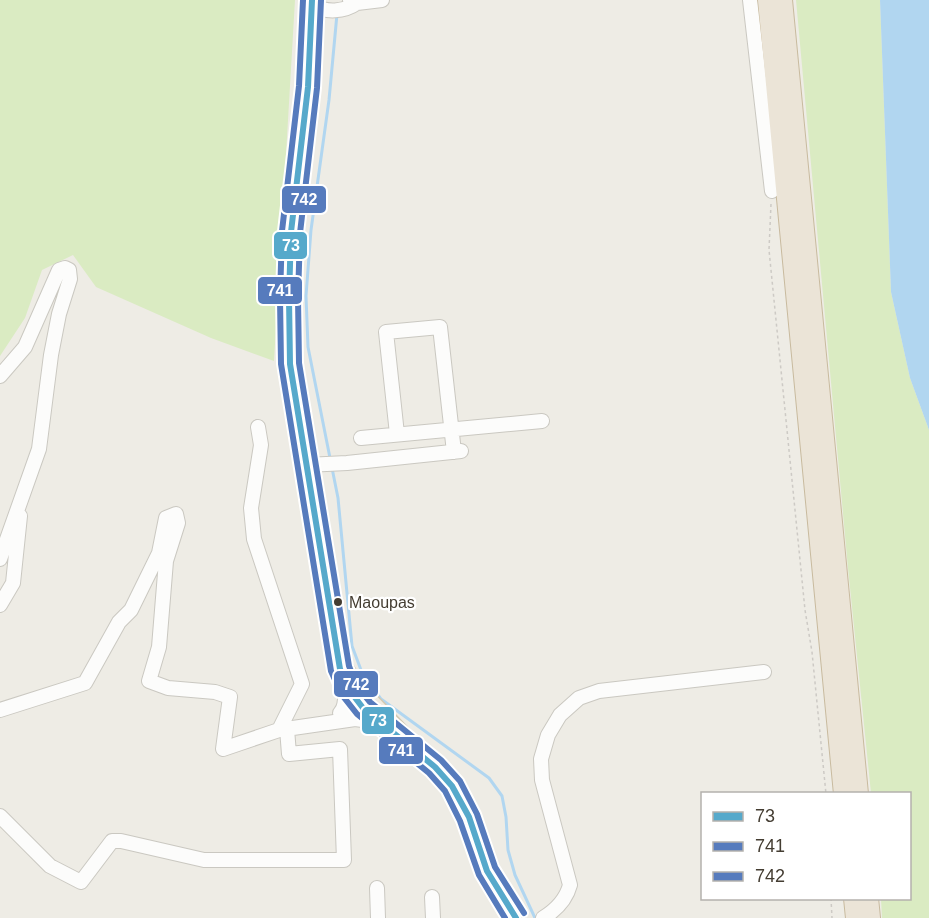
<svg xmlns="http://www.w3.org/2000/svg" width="929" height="918" viewBox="0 0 929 918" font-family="Helvetica,sans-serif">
  <rect width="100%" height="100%" fill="#eeece5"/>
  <!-- green -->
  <path fill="#daebc2" d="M0 0H295L274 361 211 338 96 287 73 255 42 270 25 318 0 356Z
    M796 0H880L891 292 910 378 929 430V918H882L881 899 910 898V794L871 793 848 568Z"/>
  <!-- water -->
  <path fill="#b1d6f0" d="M880 0H929V430L910 378 891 292Z"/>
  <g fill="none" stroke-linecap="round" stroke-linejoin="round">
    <!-- stream -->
    <path stroke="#b1d6f0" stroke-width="3" d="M330 458 308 347 306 296 311 230 329 100 337 14
      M332 468 338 498 352 646 361 670 381 699 489 778 502 796 506 817 508 850 515 875 535 918"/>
    <!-- minor casing -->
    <g stroke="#cac8c1" stroke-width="16">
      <path id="minor" d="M350 0 357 3 382 0
        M750 0 772 191
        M312 5C326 13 344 12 357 3
        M0 376 25 347 59 270 65 268 69 270 70 279 59 314 51 355 39 449 0 559
        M258 427 261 445 251 508 254 539 302 684 279 730 355 719 378 722
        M397 434 386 332 440 327 454 452
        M361 438 542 421
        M306 465 347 463 461 451
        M0 605 13 583 20 516
        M0 710 85 683 119 622 131 610 159 553 166 518 176 514 178 523 166 561 159 647 149 681 168 688 215 692 230 697 223 749 279 730
        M343 710 350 704 357 702 375 712
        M340 713C347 706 345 694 345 686
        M0 816 50 866 81 882 112 841H121L204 860H344L340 749 289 754 287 729
        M377 888 378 918
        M432 897 433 918
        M543 918C556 910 566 900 570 885L542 780 541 759 548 735 560 715 579 698 599 691 764 672"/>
    </g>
    <!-- major casing -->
    <g stroke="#d2c9b1" stroke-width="19">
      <path id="major" d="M312 0C314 78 297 155 291 232 288 276 288 320 290 364L336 641 344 667 355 685 450 784 466 807 471 819 488 872 497 890 516 918"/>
    </g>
    <!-- highway casing -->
    <g stroke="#c8ba9e" stroke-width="22">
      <path id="highway" d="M768 0C794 264 817 529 844 794
        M782 0C809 264 831 529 858 794
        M854 898 856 918
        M868 898 870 918"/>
    </g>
    <!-- path -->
    <path stroke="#cdcac5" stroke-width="1.5" stroke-dasharray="3 3" stroke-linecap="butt" d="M771 204 769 250 805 610 812 652 826 794
      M831 898 832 918"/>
    <!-- minor -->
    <use href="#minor" stroke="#fcfcfb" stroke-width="14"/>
    <!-- major -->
    <use href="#major" stroke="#f0ece2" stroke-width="16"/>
    <!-- highway -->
    <use href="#highway" stroke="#ebe4d7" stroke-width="20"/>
    <!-- bus-1 casing -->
    <g stroke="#fff" stroke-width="10">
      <path id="bus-1" d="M312 0 308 87 291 232 289 298 290 364 340 669 350 691 363 708 435 767 452 786 469 817 487 871 516 918"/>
    </g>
    <!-- bus-2 casing -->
    <g stroke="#fff" stroke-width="10">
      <path id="bus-2" d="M303 0 299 86 282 231 280 298 281 364 331 671 342 695 357 714 429 773 445 791 460 821 479 875 505 918"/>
    </g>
    <!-- bus-3 casing -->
    <g stroke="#fff" stroke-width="10">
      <path id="bus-3" d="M321 0 317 88 300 233 298 298 299 363 349 666 357 686 370 702 441 760 460 781 477 814 495 867 524 913"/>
    </g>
    <!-- bus-1 -->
    <use href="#bus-1" stroke="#56a9cb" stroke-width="6"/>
    <!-- bus-2 -->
    <use href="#bus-2" stroke="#567bbd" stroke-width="6"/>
    <!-- bus-3 -->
    <use href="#bus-3" stroke="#567bbd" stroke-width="6"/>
  </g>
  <!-- markers -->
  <circle fill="#443d32" stroke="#fff" stroke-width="2" cx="338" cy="602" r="5"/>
  <g text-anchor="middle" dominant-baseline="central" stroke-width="4.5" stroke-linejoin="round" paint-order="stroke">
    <!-- bus labels -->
    <g font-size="16" fill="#443d32" stroke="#fff" text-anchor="start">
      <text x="349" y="602">Maoupas</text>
    </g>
  </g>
  <g stroke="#fff" stroke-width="2">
    <rect x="281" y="185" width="46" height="29" rx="6" fill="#567bbd"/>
    <rect x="273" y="231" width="35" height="29" rx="6" fill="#56a9cb"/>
    <rect x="257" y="276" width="46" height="29" rx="6" fill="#567bbd"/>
    <rect x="333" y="670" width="46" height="28" rx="6" fill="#567bbd"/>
    <rect x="361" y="706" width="34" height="29" rx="6" fill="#56a9cb"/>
    <rect x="378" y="736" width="46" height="29" rx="6" fill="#567bbd"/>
  </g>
  <g font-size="16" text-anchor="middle" font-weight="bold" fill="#fff">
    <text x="304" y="205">742</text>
    <text x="291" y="251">73</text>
    <text x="280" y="296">741</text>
    <text x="356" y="690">742</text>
    <text x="378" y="726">73</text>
    <text x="401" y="756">741</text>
  </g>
  <!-- legend -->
  <rect x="701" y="792" width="210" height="108" fill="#ffffff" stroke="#b4b1ad" stroke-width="1.5"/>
  <rect x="713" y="812" width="30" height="9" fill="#56a9cb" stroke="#b4b1ad" stroke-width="1.5"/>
  <text x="755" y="822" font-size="18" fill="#443d32">73</text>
  <rect x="713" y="842" width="30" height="9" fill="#567bbd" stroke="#b4b1ad" stroke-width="1.5"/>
  <text x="755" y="852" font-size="18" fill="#443d32">741</text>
  <rect x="713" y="872" width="30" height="9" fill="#567bbd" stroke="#b4b1ad" stroke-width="1.5"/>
  <text x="755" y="882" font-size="18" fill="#443d32">742</text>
</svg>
